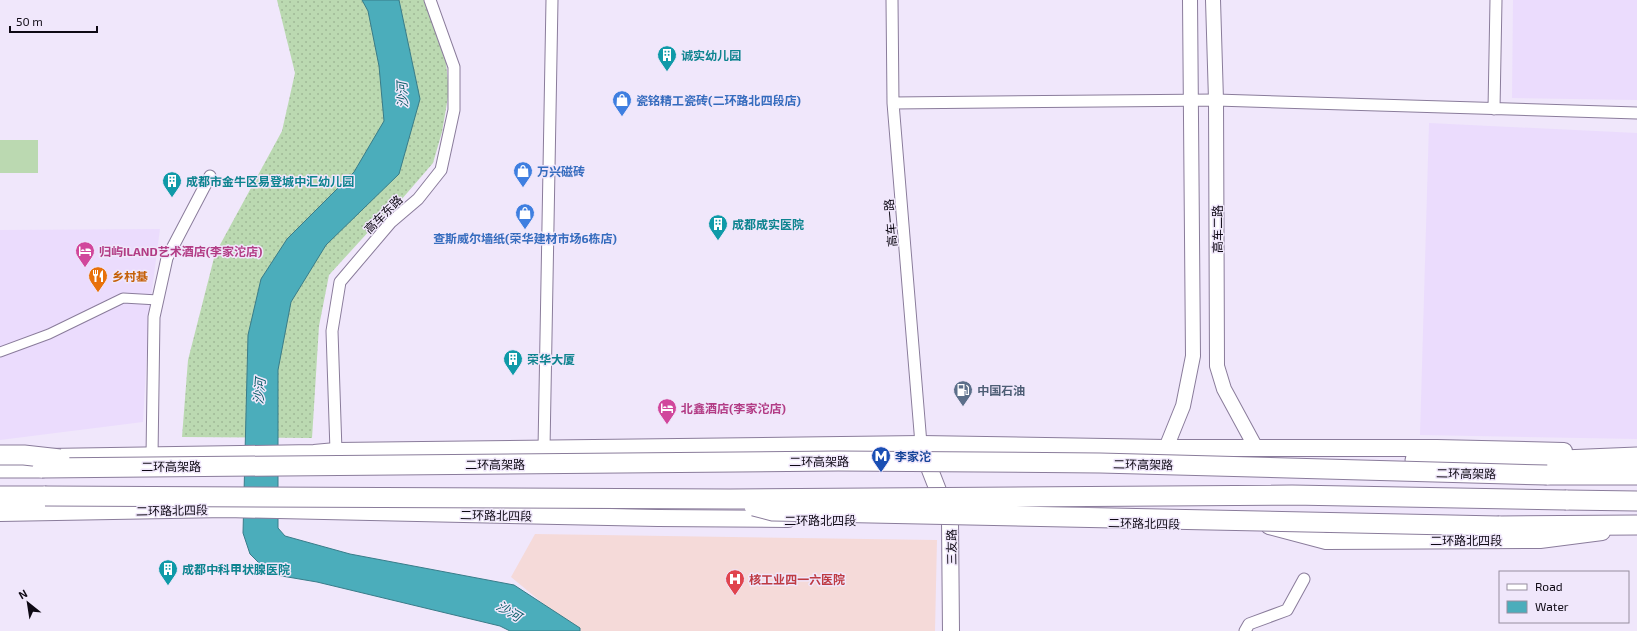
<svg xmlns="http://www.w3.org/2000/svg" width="1637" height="631" viewBox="0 0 1637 631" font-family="'Exo 2','Noto Sans SC',sans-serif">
  <defs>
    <pattern id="grass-dots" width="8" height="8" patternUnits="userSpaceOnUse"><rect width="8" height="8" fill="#bbd9b1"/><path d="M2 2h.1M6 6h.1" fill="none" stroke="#a0b997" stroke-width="1.8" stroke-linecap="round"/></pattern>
  </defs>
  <rect width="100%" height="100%" fill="#f0e7fb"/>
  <!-- built -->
  <path fill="#ebdcfd" d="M1513 0H1637V100L1512 98Z
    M1429 123 1637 133V439L1420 435Z
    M160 229 149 313 143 422 0 440V230Z"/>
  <!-- medical -->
  <path fill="#f5dad9" d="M535 534 937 540 935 631H568L557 615 511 577Z"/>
  <!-- grass -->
  <path fill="url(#grass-dots)" d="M277 0H424L446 63 449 91 442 132 433 163 401 200 371 229 329 275 319 326 312 438 182 437 188 360 215 254 282 131 295 73Z"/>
  <!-- pitch -->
  <path fill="#bbd9b1" d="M0 140H38V173H0Z"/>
  <!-- water -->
  <path fill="#4badbb" stroke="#397c89" d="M362 0H399L420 99 399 174 326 245 291 302 278 370V528L285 536 350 554 514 585 580 628V631H510L500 626 317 582 270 574 250 554 243 533 248 335 261 279 287 239 354 172 384 121 379 66 368 11Z"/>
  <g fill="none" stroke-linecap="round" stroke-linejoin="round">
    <!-- pedestrian casing -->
    <g stroke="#8a7c9b" stroke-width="11">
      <path id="pedestrian" d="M0 352 49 334 123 298 158 300"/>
    </g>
    <!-- minor casing -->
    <g stroke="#8a7c9b" stroke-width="13">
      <path id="minor" d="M892 0 893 103 921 444
        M893 103 1216 100 1637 113
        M1494 109 1496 0
        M544 449 552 0
        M336 451 332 331 340 282 391 222 418 199 441 170 454 110V67L430 0
        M152 456 154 317 167 258 210 176
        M1245 631 1249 624 1287 610 1304 579"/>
    </g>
    <!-- tertiary casing -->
    <g stroke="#8a7c9b" stroke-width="16">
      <path id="tertiary" d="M1213 0 1216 100 1217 366 1224 389 1256 448
        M1166 448 1183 406 1193 356 1190 0"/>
    </g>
    <!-- secondary casing -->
    <g stroke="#8a7c9b" stroke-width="18">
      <path id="secondary" d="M923 452 950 521 951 631
        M47 457 314 453 336 451 921 444 1166 448H1437L1564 451
        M0 513 226 509 658 518 788 519
        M1269 526 1326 541 1540 540 1602 532"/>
    </g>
    <!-- trunk casing -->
    <g stroke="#8a7c9b" stroke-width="21">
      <path id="trunk" d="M1415 460H1563L1637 457
        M0 468H42
        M1547 475H1637
        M0 496H45
        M1566 500 1637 501
        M1499 526 1637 525"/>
    </g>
    <!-- pedestrian -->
    <use href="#pedestrian" stroke="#fff" stroke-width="9"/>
    <!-- minor -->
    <use href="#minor" stroke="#fff" stroke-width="11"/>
    <!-- tertiary -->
    <use href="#tertiary" stroke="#fff" stroke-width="14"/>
    <!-- secondary -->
    <use href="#secondary" stroke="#fff" stroke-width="16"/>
    <!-- trunk -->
    <use href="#trunk" stroke="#fff" stroke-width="19"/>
    <!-- trunk-bridge casing -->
    <g stroke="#8a7c9b" stroke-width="21" stroke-linecap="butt">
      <path id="trunk-bridge" d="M0 455H24L60 459
        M42 468 838 461 1100 463 1547 475
        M45 496 730 499 1292 495 1566 500
        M754 506 773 511 1499 526"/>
    </g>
    <!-- trunk-bridge -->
    <use href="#trunk-bridge" stroke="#fff" stroke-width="19"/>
  </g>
  <!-- icons -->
  <defs>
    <g id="building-pin" transform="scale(1)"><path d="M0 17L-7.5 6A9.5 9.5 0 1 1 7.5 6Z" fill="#0f9aa8" stroke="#f0e7fb"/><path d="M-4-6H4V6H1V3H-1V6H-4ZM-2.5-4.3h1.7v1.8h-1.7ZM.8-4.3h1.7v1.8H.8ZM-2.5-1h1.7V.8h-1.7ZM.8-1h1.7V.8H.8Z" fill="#fff"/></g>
    <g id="shop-pin" transform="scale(1)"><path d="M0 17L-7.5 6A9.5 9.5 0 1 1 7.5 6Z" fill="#3f7fe0" stroke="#f0e7fb"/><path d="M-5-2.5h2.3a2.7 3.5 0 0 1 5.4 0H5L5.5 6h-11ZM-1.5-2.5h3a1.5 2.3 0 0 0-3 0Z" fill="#fff"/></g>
    <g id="hotel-pin" transform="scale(1)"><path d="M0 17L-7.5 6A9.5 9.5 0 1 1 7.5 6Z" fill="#d1479c" stroke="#f0e7fb"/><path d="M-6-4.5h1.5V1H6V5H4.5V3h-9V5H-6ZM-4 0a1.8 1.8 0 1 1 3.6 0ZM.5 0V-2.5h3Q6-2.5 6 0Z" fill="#fff"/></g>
    <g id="restaurant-pin" transform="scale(1)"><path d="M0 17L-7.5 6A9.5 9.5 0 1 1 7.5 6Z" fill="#e8710a" stroke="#f0e7fb"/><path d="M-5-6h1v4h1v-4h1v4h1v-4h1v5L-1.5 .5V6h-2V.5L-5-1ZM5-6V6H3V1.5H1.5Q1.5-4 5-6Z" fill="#fff"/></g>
    <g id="fuel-pin" transform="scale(1)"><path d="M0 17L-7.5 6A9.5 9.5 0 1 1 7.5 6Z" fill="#5c6f8a" stroke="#f0e7fb"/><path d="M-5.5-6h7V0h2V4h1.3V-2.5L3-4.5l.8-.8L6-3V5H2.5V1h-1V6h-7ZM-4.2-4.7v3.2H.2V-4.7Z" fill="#fff"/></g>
    <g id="metro-pin" transform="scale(1)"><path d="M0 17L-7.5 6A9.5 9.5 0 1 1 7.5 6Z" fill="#1a4fb4" stroke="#f0e7fb"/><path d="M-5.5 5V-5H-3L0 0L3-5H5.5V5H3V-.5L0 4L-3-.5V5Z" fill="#fff"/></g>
    <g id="hospital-pin" transform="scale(1)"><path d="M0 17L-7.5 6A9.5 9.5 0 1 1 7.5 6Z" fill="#e0444e" stroke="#f0e7fb"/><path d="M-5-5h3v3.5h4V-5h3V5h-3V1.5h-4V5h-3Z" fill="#fff"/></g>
  </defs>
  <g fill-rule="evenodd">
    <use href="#building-pin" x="667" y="55"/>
    <use href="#shop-pin" x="622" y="100"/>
    <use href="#shop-pin" x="523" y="171"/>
    <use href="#building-pin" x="172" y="181"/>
    <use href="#shop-pin" x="525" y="213"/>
    <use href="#building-pin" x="718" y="224"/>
    <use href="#hotel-pin" x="85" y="251"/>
    <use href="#restaurant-pin" x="98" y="276"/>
    <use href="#building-pin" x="513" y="359"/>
    <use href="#fuel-pin" x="963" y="390"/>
    <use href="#hotel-pin" x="667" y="408"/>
    <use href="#metro-pin" x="881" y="456"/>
    <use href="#building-pin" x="168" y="569"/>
    <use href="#hospital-pin" x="735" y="579"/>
  </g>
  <g text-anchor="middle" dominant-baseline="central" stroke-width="3" stroke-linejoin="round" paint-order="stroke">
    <!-- culture labels -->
    <g font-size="12" font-weight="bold" fill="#0d838f" stroke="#f0e7fb" text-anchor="start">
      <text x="681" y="55">诚实幼儿园</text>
      <text x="186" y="181">成都市金牛区易登城中汇幼儿园</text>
      <text x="732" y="224">成都成实医院</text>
      <text x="527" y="359">荣华大厦</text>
      <text x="182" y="569">成都中科甲状腺医院</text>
    </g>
    <!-- shop labels -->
    <g font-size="12" font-weight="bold" fill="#366cbe" stroke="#f0e7fb" text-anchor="start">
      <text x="636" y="100">瓷铭精工瓷砖(二环路北四段店)</text>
      <text x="537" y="171">万兴磁砖</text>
      <text x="525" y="238" text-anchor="middle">查斯威尔墙纸(荣华建材市场6栋店)</text>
    </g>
    <!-- street labels -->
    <g font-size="12" fill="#0e0914" stroke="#f0e7fb">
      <text transform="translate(383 214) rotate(-45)">高车东路</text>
      <text transform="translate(890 223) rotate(-95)">高车一路</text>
      <text transform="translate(1217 229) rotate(-90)">高车二路</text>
      <text x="819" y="461">二环高架路</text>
      <text x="495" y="464">二环高架路</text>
      <text transform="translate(1143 464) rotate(1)">二环高架路</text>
      <text x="171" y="466">二环高架路</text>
      <text transform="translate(1466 473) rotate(1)">二环高架路</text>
      <text transform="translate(172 510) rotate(-1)">二环路北四段</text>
      <text transform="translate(496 515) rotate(1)">二环路北四段</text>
      <text x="820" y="520">二环路北四段</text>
      <text transform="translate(1144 523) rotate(1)">二环路北四段</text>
      <text x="1466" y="540">二环路北四段</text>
      <text transform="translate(951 547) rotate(-91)">三友路</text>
    </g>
    <!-- hotel labels -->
    <g font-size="12" font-weight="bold" fill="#b23c85" stroke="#f0e7fb" text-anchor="start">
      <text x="99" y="251">归屿ILAND艺术酒店(李家沱店)</text>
      <text x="681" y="408">北鑫酒店(李家沱店)</text>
    </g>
    <!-- food labels -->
    <g font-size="12" font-weight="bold" fill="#c56008" stroke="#f0e7fb" text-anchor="start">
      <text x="112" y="276">乡村基</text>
    </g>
    <!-- service labels -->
    <g font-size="12" font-weight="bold" fill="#4e5e75" stroke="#f0e7fb" text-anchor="start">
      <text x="977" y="390">中国石油</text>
    </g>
    <!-- transit labels -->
    <g font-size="12" font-weight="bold" fill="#164399" stroke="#f0e7fb" text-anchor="start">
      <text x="895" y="456">李家沱</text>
    </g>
    <!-- health labels -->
    <g font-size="12" font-weight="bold" fill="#be3a42" stroke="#f0e7fb" text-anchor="start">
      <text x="749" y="579">核工业四一六医院</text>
    </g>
    <!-- water labels -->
    <g font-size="13" font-style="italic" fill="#095e68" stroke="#f0e7fb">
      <text transform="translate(402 95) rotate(-92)">沙河</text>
      <text transform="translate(259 391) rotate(-85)">沙河</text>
      <text transform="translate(509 611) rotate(31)">沙河</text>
    </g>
  </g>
  <!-- legend -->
  <rect x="1499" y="571" width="130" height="52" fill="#f0e7fb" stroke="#968e9f"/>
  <rect x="1507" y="584" width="20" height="6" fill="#ffffff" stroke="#968e9f"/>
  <text x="1535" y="591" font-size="12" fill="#0e0914">Road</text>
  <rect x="1507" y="601" width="20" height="12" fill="#4badbb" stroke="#968e9f"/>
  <text x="1535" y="611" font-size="12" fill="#0e0914">Water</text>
  <!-- north arrow -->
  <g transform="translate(28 603) rotate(330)" stroke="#f0e7fb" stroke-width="3" paint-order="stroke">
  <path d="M0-3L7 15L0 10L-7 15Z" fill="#0e0914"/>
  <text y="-6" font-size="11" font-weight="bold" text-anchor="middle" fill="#0e0914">N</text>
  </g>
  <!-- scale -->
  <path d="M10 26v6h87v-6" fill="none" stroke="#0e0914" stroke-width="2"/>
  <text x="16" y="26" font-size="12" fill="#0e0914" stroke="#f0e7fb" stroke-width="3" paint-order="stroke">50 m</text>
</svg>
